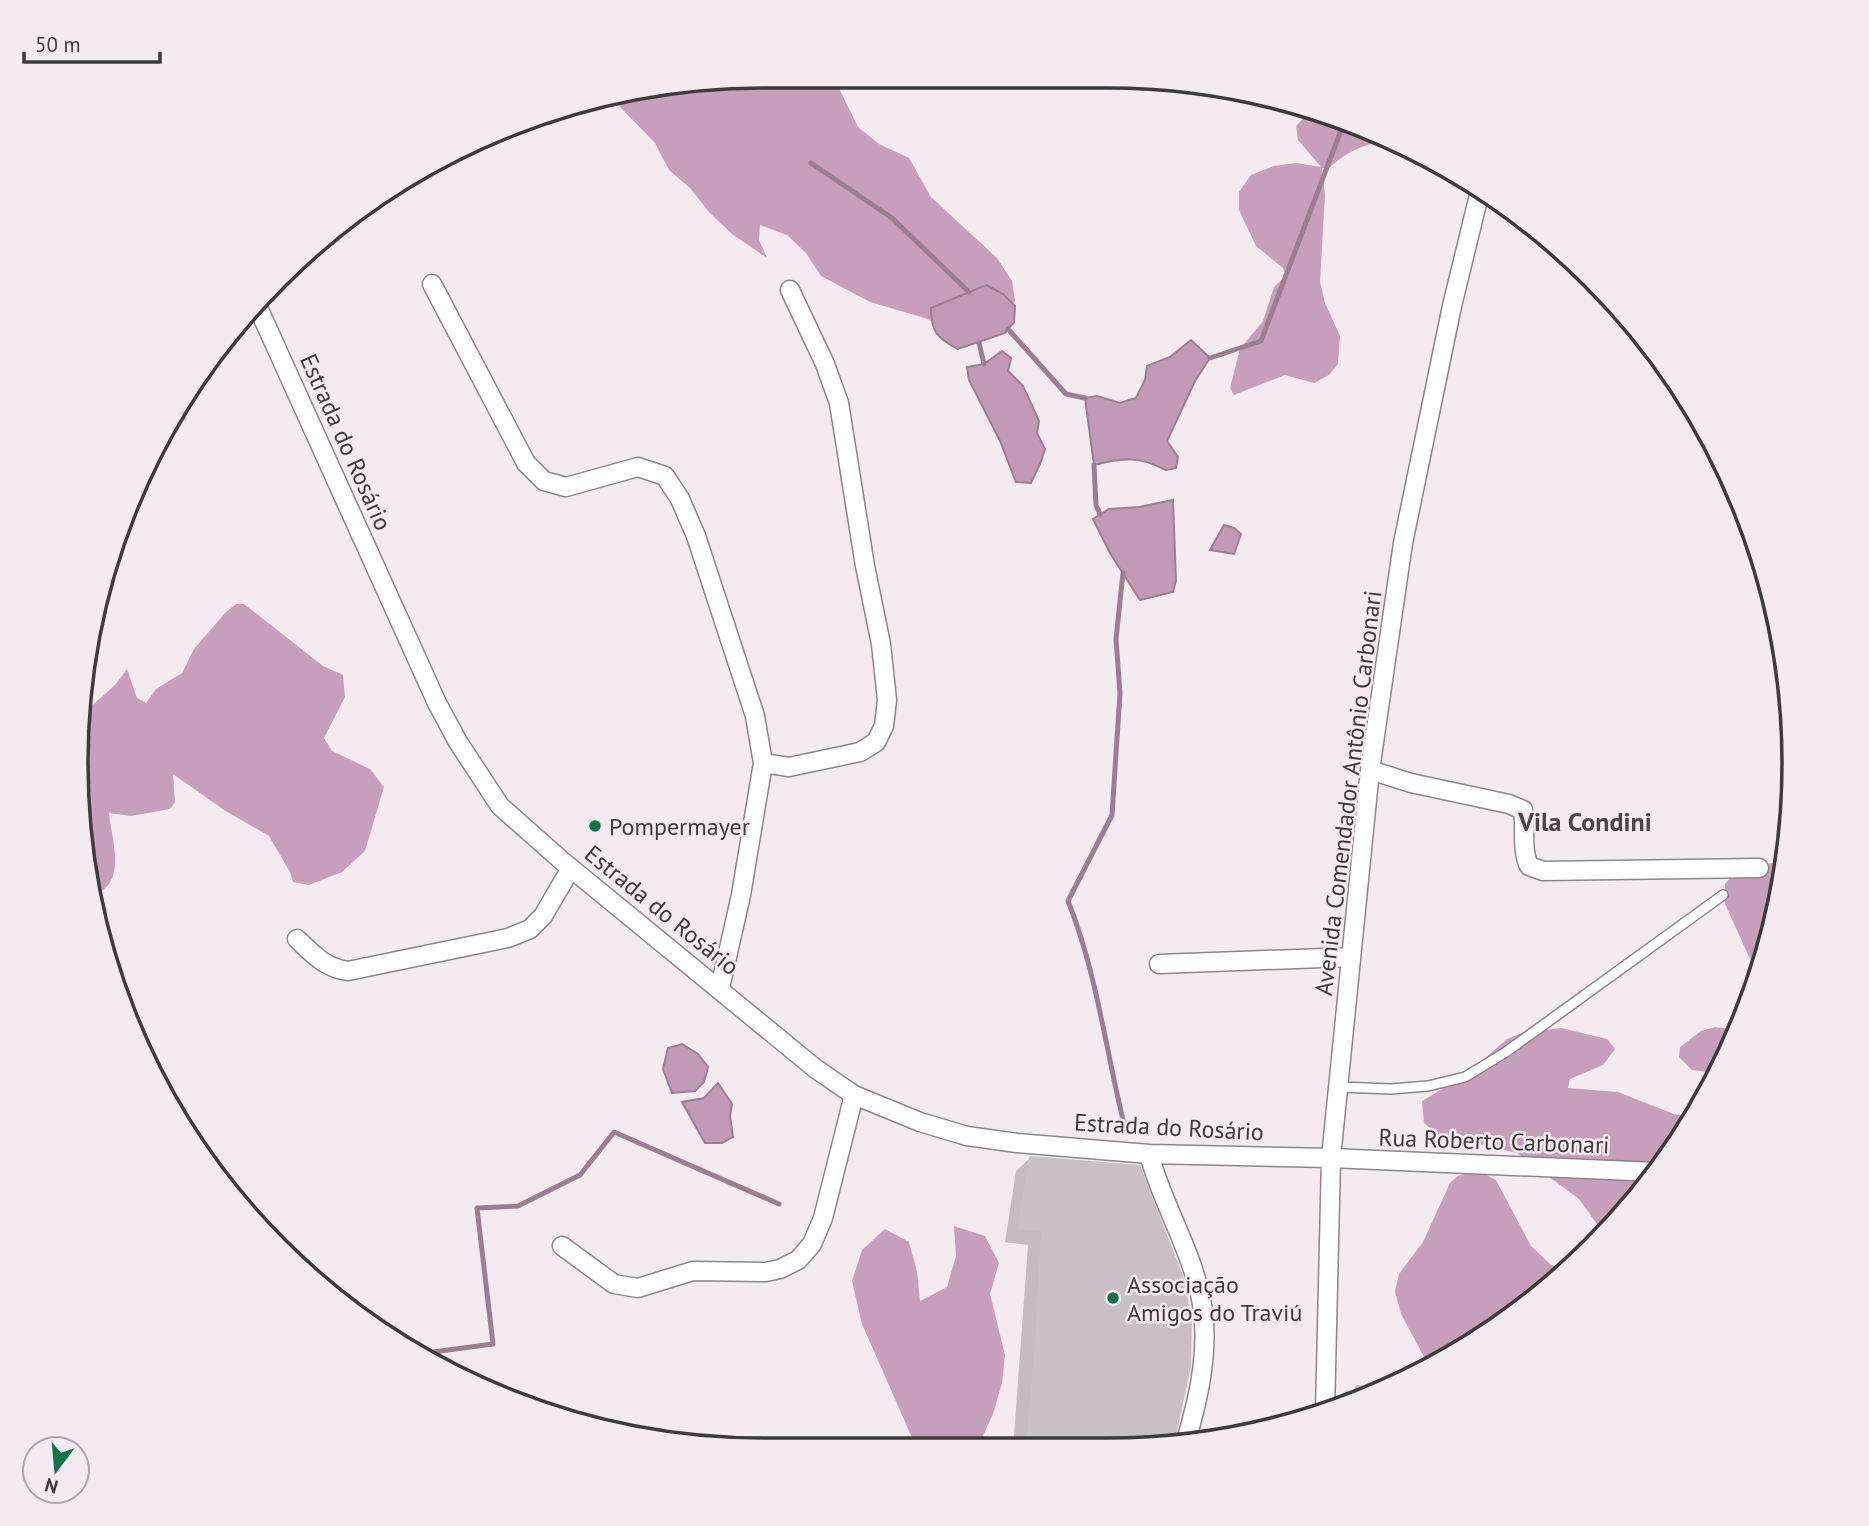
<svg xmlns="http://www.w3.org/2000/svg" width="1869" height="1526" viewBox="0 0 1869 1526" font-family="'PT Sans',sans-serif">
  <rect width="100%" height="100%" fill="#f4ebf1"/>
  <!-- forest -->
  <path fill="#c89fbb" d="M763 75 833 76 858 127 879 144 909 158 931 197 997 258 1012 281 1015 300 1011 317 951 330 925 318 870 302 821 276 806 253 787 235 760 225 759 240 767 258 732 234 709 212 690 188 669 170 655 143 621 108 617 100 619 94Z
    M1311 110 1369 127 1391 139C1362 146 1352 148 1329 168H1322L1325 195 1320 282 1325 303 1340 336 1338 364 1329 375 1314 383 1285 375 1234 395 1230 388 1240 349 1263 321 1274 287 1286 276 1283 268 1256 246 1239 210V192L1251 175 1274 166 1296 163 1321 167 1298 140 1296 126Z
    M236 604H244L323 666 343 675 345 697 324 738 332 751 370 769 384 787 365 851 342 872 309 885 293 882 290 872 269 836 224 810 173 774 175 802 170 809 131 816 109 813C112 844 129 885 89 897L77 719 115 685 127 669 137 698 146 703 156 689 182 673 194 649 225 613Z
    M1786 860 1757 984 1753 994 1751 961 1725 904V884L1737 870Z
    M1715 1027 1730 1029 1736 1032 1717 1073 1692 1070 1679 1057 1680 1047 1701 1031Z
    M1561 1028 1607 1039 1615 1049 1603 1065 1570 1079 1568 1088 1618 1092 1674 1114 1694 1118 1663 1161 1637 1167 1635 1176 1643 1189 1623 1216 1604 1234 1579 1199 1517 1153 1438 1135 1424 1123 1422 1101 1467 1074 1507 1039 1522 1033Z
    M1477 1170 1496 1180 1531 1246 1551 1265 1566 1269 1525 1308 1430 1368 1401 1314 1395 1291 1399 1274 1423 1242 1450 1183 1458 1176Z
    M954 1226 985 1236 999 1263 990 1294 1005 1355 1002 1383 993 1414 977 1449H917L862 1324 852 1281 862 1250 885 1229 909 1242 917 1272 920 1301 947 1287 956 1256Z"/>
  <!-- water -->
  <path fill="#c39ab6" stroke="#9b7e92" stroke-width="2" d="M986 285 1003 294 1015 306 1014 322 1005 333 958 349C937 338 931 332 931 308Z
    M1191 340 1210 358 1195 381 1167 441 1178 457 1176 468 1166 470C1139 456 1123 458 1094 465L1085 398 1097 396 1120 403 1136 398 1145 380 1147 366 1170 357Z
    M1002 351 1011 358 1008 371 1023 386 1039 421 1037 433 1045 449 1040 464 1031 483 1016 482 1000 441 969 380 967 367 984 364Z
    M1173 500 1176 581 1173 592 1140 600 1110 553 1093 519 1109 509 1139 507Z
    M1224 525 1234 528 1241 534 1234 554 1210 550Z
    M682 1044 698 1054 708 1067 704 1082 695 1091 672 1093 663 1069 668 1048Z
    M718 1083 732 1104 730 1116 733 1137 722 1143H705L682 1102 704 1098Z"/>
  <!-- shadow -->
  <path fill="#0003" d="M1030 1158 1187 1385 1172 1446 1151 1449H1013L1028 1245 1005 1242 1016 1171Z
    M1357 1385 1381 1388V1391L1337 1407 1339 1398 1345 1391 1351 1392Z"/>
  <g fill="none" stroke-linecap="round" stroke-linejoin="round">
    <!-- stream -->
    <path stroke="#9b7e92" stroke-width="5" d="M811 163 892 218 969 292
      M1008 329 1066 394 1085 398
      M979 343 984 364
      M1210 358 1261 341 1345 120
      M1094 465 1096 505 1100 514
      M1123 573 1116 639 1120 693 1112 815 1068 901C1098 976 1106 1054 1126 1132
      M418 1354 493 1344 477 1208 518 1206 580 1175 614 1132 779 1204"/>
  </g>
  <!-- building -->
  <path fill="#c9c0c6" d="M1029 1156 1140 1165 1183 1276 1192 1319 1191 1366 1174 1445 1151 1449H1026L1035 1341 1041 1232 1017 1229Z"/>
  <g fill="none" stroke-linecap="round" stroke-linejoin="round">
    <!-- service casing -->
    <g stroke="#8d858a" stroke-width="12">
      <path id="service" d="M1340 1087 1391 1089 1428 1086 1465 1077 1506 1052 1723 895"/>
    </g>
    <!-- minor casing -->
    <g stroke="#8d858a" stroke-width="21">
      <path id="minor" d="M432 284 526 463 544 481 566 487 638 467 665 476 680 499 696 536 755 716 763 763 741 895 720 988
        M256 303 437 703 458 742 500 806 561 860 816 1069 854 1095 920 1122 967 1136 1017 1143 1149 1154 1331 1158 1655 1172
        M763 763 789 767 860 752 876 742 884 726 887 700 881 644 865 566 839 403 825 364 790 290
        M1370 770 1411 783 1509 804 1523 810C1526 829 1521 849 1529 866L1543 871 1759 868
        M297 939C314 955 325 968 348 971L508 938 530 929 543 916 571 868
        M1159 964 1350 957
        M1149 1154C1161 1200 1188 1244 1199 1290 1212 1340 1200 1395 1185 1444
        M562 1246 614 1284 638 1288 693 1271 766 1272 780 1269 798 1260 812 1244 823 1218 854 1095
        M1325 1412 1331 1158 1370 770 1403 543 1452 306 1481 187"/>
    </g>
    <!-- service -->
    <use href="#service" stroke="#fff" stroke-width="9"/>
    <!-- minor -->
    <use href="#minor" stroke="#fff" stroke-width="18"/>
  </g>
  <!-- markers -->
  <g fill="#137248" stroke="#f4ebf1" stroke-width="2.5">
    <circle cx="595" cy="826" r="7"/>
    <circle cx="1113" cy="1298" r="7"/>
  </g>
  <g text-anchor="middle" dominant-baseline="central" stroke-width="5" stroke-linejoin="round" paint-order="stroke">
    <!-- street labels -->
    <g font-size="24" fill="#3f3b3d" stroke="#f4ebf1">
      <text transform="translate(346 442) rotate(66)">Estrada do Rosário</text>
      <text transform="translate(1348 793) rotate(-83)">Avenida Comendador Antônio Carbonari</text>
      <text transform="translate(662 910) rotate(39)">Estrada do Rosário</text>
      <text transform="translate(1169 1127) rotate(3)">Estrada do Rosário</text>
      <text transform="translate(1494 1141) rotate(2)">Rua Roberto Carbonari</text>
    </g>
    <!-- poi labels -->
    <g font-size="24" fill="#3f3b3d" stroke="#f4ebf1" text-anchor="start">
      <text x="609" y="826">Pompermayer</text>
      <text x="1127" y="1284">Associação<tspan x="1127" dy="28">Amigos do Traviú</tspan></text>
    </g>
    <!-- neighbourhood labels -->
    <g font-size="26" font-weight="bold" fill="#4c4449" stroke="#f4ebf1">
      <text x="1585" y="821">Vila Condini</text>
    </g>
  </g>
  <!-- crop -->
  <path d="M0 0H1869V1526H0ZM763 88H1107A675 675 0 0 1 1782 763V763A675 675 0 0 1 1107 1438H763A675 675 0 0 1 88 763V763A675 675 0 0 1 763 88Z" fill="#f4ebf1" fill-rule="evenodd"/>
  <path fill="none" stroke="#3f3b3d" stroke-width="3.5" d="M763 88H1107A675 675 0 0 1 1782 763V763A675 675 0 0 1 1107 1438H763A675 675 0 0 1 88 763V763A675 675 0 0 1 763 88Z"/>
  <!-- north arrow -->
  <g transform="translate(56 1470) rotate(196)"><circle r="33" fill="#f4ebf1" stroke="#aca5a9" stroke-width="2"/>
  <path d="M0-5L12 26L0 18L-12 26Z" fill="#137248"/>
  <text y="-10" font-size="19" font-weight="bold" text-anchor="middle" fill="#3f3b3d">N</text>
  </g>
  <!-- scale -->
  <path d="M24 52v10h136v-10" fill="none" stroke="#3f3b3d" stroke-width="3.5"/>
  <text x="35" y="52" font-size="21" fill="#3f3b3d" stroke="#f4ebf1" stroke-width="5" paint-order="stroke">50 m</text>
</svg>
